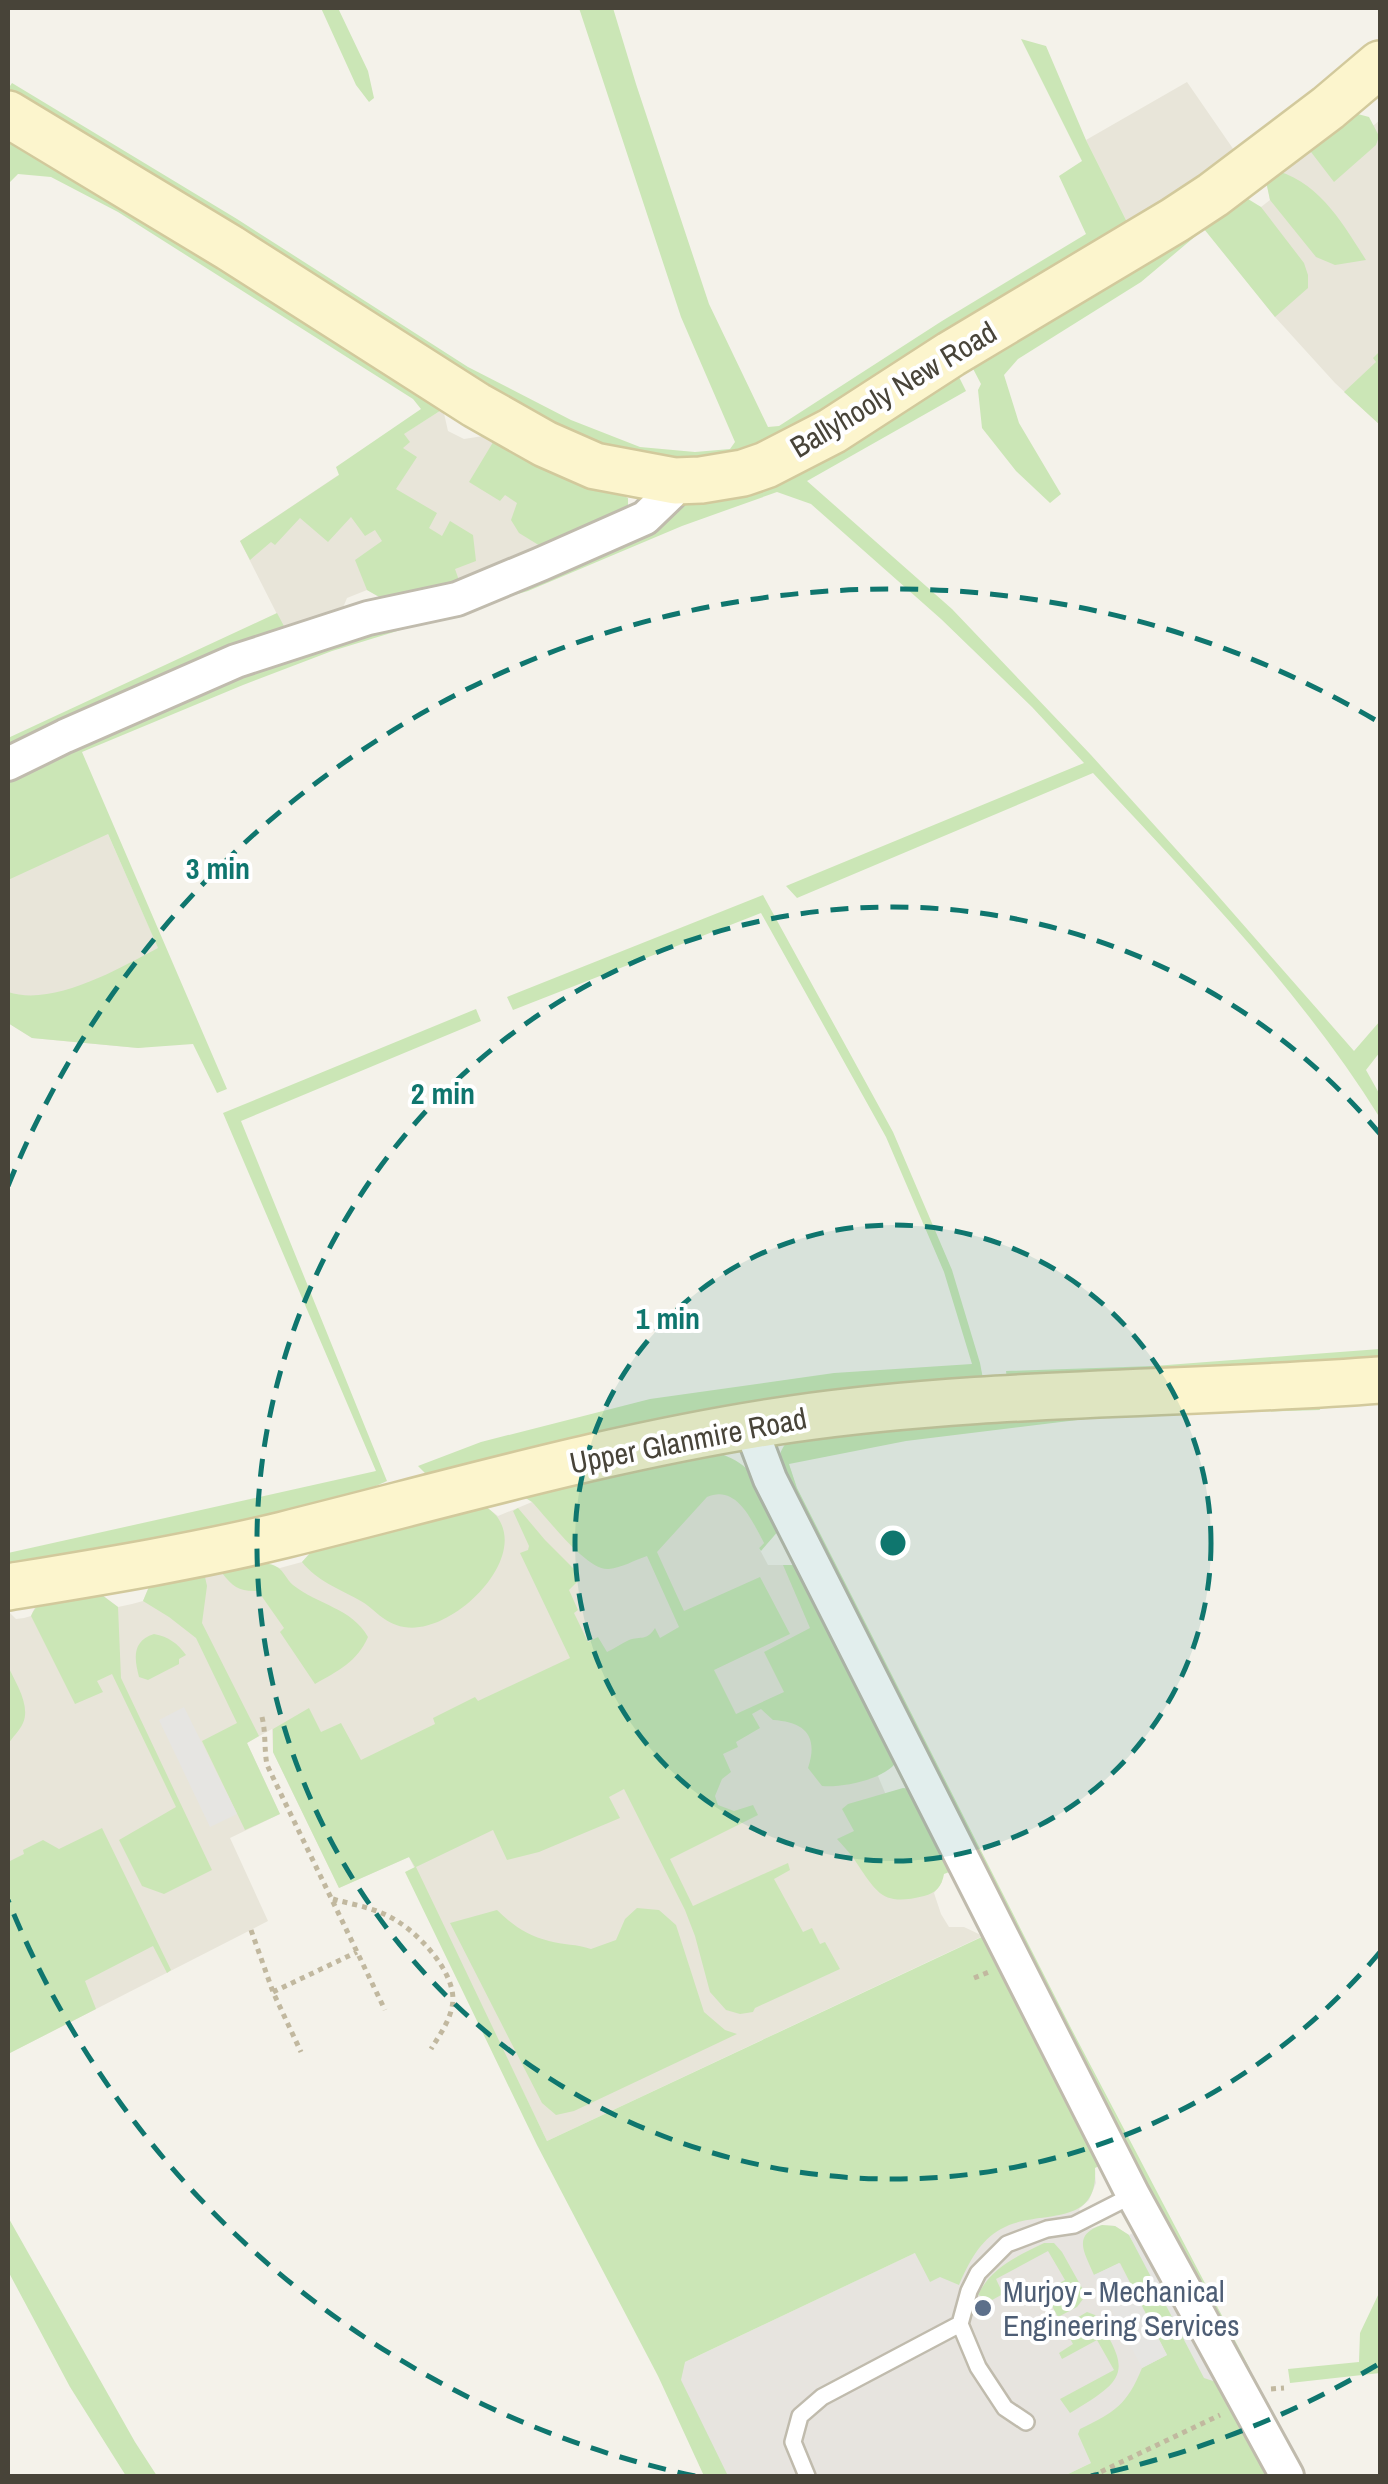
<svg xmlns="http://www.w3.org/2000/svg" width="1388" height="2484" viewBox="0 0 1388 2484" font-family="'Archivo Narrow',sans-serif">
  <rect width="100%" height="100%" fill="#f4f2ea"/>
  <!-- residential -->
  <path fill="#e8e5d9" d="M1187 82 1236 153 1129 226 1086 140Z
    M1351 120 1374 125 1380 120V425L1335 383 1275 317 1205 229 1246 200 1261 207 1270 200 1267 185Z
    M443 409 448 431 464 439 483 436 495 439 577 477 628 498 531 561 388 602 367 590 347 598 342 610 284 628 240 541 340 474Z
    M73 755 199 1040 138 1048 32 1038 8 1023V787Z
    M730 1475 764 1543 759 1548 768 1565H787L882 1769 878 1776 886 1795 942 1882 934 1893 941 1914 949 1927H964L983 1936 547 2141 409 1857 339 1888 273 1752 272 1729 247 1743 280 1814 230 1838 268 1921 8 2054V1611L16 1619 24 1618 31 1616 35 1607 81 1593 102 1595 118 1607 132 1604 143 1601 151 1582 172 1576 185 1580 222 1573 243 1568 257 1557 261 1564 265 1563 280 1568 302 1562 311 1552 481 1503 498 1516 532 1502Z"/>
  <!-- industrial -->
  <path fill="#e7e4df" d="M1094 2168 1096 2183 1089 2200 1079 2209 1089 2229 1102 2225 1115 2226 1129 2235 1217 2402 1064 2476H716L666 2371Z"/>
  <!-- green -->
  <path fill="#cbe6b6" d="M321 8H338L368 71 374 98 369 102 356 85Z
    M579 8H613L636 84 709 304 768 427 779 426 942 321 1086 234 1059 176 1082 161 1021 39 1046 46 1086 140 1129 226 774 448 679 467 560 437 8 98V89L12 83 237 219 468 367 571 420 640 447 695 452 730 449 735 442 681 317Z
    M1354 113 1369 117 1379 136 1376 145 1334 182 1311 152 1310 140Z
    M8 129 443 409 404 434 410 442 403 448 417 457 396 489 437 513 429 528 442 536 450 521 473 535 476 561 455 569 462 589 388 602 367 590 355 560 382 541 375 530 365 536 351 517 328 542 300 518 275 545 271 542 250 560 240 541 339 475 336 467 421 409 413 399 118 212 51 177 18 174 8 184Z
    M1269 169C1317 178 1342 222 1366 260L1335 265 1316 257 1270 200 1267 186 1261 175Z
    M1240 194 1261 207 1304 263 1308 275V288L1275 317 1204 229 1141 282 1018 359 1004 375 1019 423 1061 494 1050 503 1016 471 982 428 978 390 981 384 969 361Z
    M1380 351V425L1344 392 1376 362 1373 358Z
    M955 369 966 391 807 481 952 609 1091 755 1212 889 1354 1051 1380 1021V1052L1366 1070 1380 1095V1118C1301 991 1195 883 1093 773L797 898 786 886 1084 763 1032 707 941 619 811 504 777 492 682 526 528 591 332 651 243 685 82 752 227 1089 217 1093 193 1044 138 1048 32 1038 8 1023V992C53 1007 118 969 158 948L108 834 8 880V771L239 668 648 523Z
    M495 439 577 477 628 498V513L550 552 519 533 511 520 517 503 505 495 500 501 469 482Z
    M342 610 8 756V738L277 613 285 628Z
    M763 895 893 1132 952 1270 980 1363 984 1384 453 1472 425 1473 418 1466 481 1442 650 1399 834 1373 972 1364 944 1272 886 1137 761 913 513 1010 507 997Z
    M476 1009 481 1021 241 1121 387 1481 338 1503 8 1573V1553L376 1471 223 1113Z
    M1380 1349V1361L1007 1379 1006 1371 1154 1366Z
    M1317 1396 1320 1410 1110 1416 906 1441 789 1464 797 1488 1072 2030 1250 2369 1234 2367 778 1468C778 1451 785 1441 799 1432Z
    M705 1450C756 1460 761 1486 780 1529L761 1551 759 1548 764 1543C752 1521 737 1484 707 1497L657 1552 684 1611 760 1577 790 1634 714 1670 736 1714 784 1692 764 1652 810 1628 783 1565H799L897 1761C886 1779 843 1788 822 1786L808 1768C819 1735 804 1722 773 1720L761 1709 752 1714 760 1728 736 1742 738 1747 723 1754 731 1772 722 1779 715 1796 718 1805 734 1811 753 1805 758 1815 670 1859 693 1906 788 1863 790 1870 774 1879 803 1932 812 1928 820 1944 825 1942 840 1969 755 2008 753 2012 740 2014 726 2010 710 1992 695 1936 685 1910 624 1789 609 1797 620 1818 539 1852 507 1860 493 1830 416 1867 547 2141 986 1935 1101 2165 1095 2168C1099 2231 1037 2208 1001 2229 980 2240 968 2264 959 2285L940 2277 930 2282 915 2253 685 2362 681 2380 728 2476H704L658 2376 537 2145 405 1872 415 1867 409 1857 339 1888 273 1752V1729L309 1708 321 1732 341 1723 361 1760 435 1724 433 1718 475 1697 478 1701 570 1658 520 1553 528 1550 529 1546 513 1511 518 1508 545 1540 575 1570 579 1580 569 1590 578 1610 574 1613 588 1642 598 1637 607 1652C614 1649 622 1643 629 1640 641 1636 647 1641 655 1628L660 1638 679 1627 647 1556C635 1560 621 1568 609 1569 588 1572 547 1518 532 1502L524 1497 525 1489Z
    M481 1503C486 1507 494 1512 498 1518 528 1562 450 1636 404 1627 382 1623 376 1609 359 1600 338 1588 317 1581 302 1562L311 1552 304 1542Z
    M257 1557 261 1564C267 1564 271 1563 277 1567 284 1571 287 1580 293 1585 318 1605 352 1608 368 1637 357 1662 338 1671 315 1684L280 1632 284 1628 258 1591C240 1592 233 1587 222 1573L243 1568Z
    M172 1576 185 1580 205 1577 207 1586 202 1623 259 1736 247 1743 280 1814 245 1830 202 1741 237 1723 196 1638 169 1617 143 1601 151 1582Z
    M86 1594 102 1595 118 1607 121 1678 212 1870 164 1894 142 1886 119 1840 176 1807 112 1674 97 1681 103 1692 75 1704 31 1616C41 1593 64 1597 86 1594Z
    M154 1634C169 1637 177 1643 186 1655L179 1659V1664L148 1680 139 1677C134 1658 132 1641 154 1634Z
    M8 1666C15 1682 31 1705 23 1723 20 1730 12 1738 8 1744Z
    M903 1788 913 1789 952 1871 944 1874C942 1886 936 1893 924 1896 885 1906 878 1895 858 1865 852 1855 844 1847 837 1839L854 1831 842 1809 848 1804Z
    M102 1828 171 1970 167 1973 153 1946 85 1981 96 2009 8 2054V1862L24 1854 23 1850 43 1840 59 1849Z
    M637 1908 659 1910 676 1925 704 2012 725 2030 737 2034 574 2111 556 2115 542 2103 450 1923 497 1910C512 1925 528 1936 549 1941 563 1945 577 1944 591 1949L616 1940 625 1919Z
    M8 2217 135 2442 157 2476H126L70 2387 8 2271Z
    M1102 2225 1115 2226 1129 2235 1216 2382 1228 2391 1278 2476H1064L1091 2463 1078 2434 1080 2429C1115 2412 1127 2405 1142 2368L1167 2355 1120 2263 1094 2275C1085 2253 1071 2235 1102 2225Z
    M1044 2243H1054L1062 2252 1086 2295 1077 2307 1058 2317 1047 2297 1034 2304 1031 2299 1065 2280 1048 2251 996 2279 1003 2294 992 2300 978 2295C991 2267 1018 2256 1044 2243Z
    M1380 2291V2373L1290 2383 1288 2369 1359 2362 1360 2333Z
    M1087 2312 1095 2315C1132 2372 1127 2379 1070 2413L1060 2399 1114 2370 1097 2340 1062 2359 1059 2353 1073 2344 1063 2326Z"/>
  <!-- parking -->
  <path fill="#e6e5e2" d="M184 1707 237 1814 210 1827 159 1720Z
    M1141 2229 1228 2391 1216 2382 1204 2378 1129 2235Z
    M1119 2263 1167 2355 1142 2368 1094 2275Z"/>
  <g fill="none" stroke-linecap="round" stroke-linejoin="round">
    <!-- lane casing -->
    <g stroke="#c0bbad" stroke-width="20">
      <path id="lane" d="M1026 2422 1005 2408 978 2367 960 2324 969 2291 978 2273 1007 2244 1047 2229 1074 2225 1133 2195
        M807 2476 793 2442 800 2416 822 2397 960 2324"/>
    </g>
    <!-- street casing -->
    <g stroke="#c0bbad" stroke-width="38">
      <path id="street" d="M8 764 65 736 236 661 368 618 457 599 541 564 645 518 671 493 675 481
        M750 1426 770 1479 1133 2195 1287 2476"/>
    </g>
    <!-- secondary casing -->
    <g stroke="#d2c99c" stroke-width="50">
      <path id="secondary" d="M8 114 230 248 476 405 545 444 595 466 675 481 701 480 743 473 766 465 832 431 951 354 1175 220 1213 195 1328 108 1380 64
        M8 1587C99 1572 192 1557 283 1535 452 1493 619 1444 792 1419 986 1391 1184 1395 1380 1380"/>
    </g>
    <!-- path -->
    <path stroke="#c1b89f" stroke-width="5" stroke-dasharray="5 5" stroke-linecap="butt" d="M262 1717C266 1733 264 1749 267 1765L385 2010
      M333 1899C350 1904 370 1907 386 1915 414 1927 460 1974 452 2007 449 2022 439 2036 431 2049
      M251 1930 273 1992 301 2052
      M974 1978 989 1972
      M273 1992 357 1952
      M1271 2389 1284 2388
      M1092 2476 1220 2415"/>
    <!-- lane -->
    <use href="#lane" stroke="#fff" stroke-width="15"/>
    <!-- street -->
    <use href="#street" stroke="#fff" stroke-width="32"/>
    <!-- secondary -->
    <use href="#secondary" stroke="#fcf5cd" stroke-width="45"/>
  </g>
  <!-- distance rings -->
  <circle cx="893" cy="1543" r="318" fill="#0f766e" fill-opacity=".12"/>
  <g fill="none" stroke="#0f766e" stroke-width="5" stroke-dasharray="18 12">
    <circle cx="893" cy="1543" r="318"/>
    <path d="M1380 1952A636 636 0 1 1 1380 1134"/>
    <path d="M1377 2365A954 954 0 0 1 1091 2476M695 2476A954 954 0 0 1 8 1900M8 1186A954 954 0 0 1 1377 721"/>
  </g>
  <!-- markers -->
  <circle fill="#5c6f8a" stroke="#fff" stroke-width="4" cx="983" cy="2308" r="10"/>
  <g text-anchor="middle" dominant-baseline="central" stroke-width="8" stroke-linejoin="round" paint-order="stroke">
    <!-- street labels -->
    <g font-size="30" fill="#484439" stroke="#fff">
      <text transform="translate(893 389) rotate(-31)">Ballyhooly New Road</text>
      <text transform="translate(688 1440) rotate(-11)">Upper Glanmire Road</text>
    </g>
    <!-- service labels -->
    <g font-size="30" fill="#4e5e75" stroke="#fff" text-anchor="start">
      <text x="1003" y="2291">Murjoy - Mechanical<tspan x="1003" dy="34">Engineering Services</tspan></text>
    </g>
  </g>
  <circle cx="893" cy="1543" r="15" fill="#0f766e" stroke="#fff" stroke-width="5"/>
  <g font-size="30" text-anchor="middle" font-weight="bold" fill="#0f766e" stroke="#fff" stroke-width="8" stroke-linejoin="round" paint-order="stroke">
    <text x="218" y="879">3 min</text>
    <text x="443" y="1104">2 min</text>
    <text x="668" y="1329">1 min</text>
  </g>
  <!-- border -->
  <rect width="1388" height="2484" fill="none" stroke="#484439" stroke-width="20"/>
</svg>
